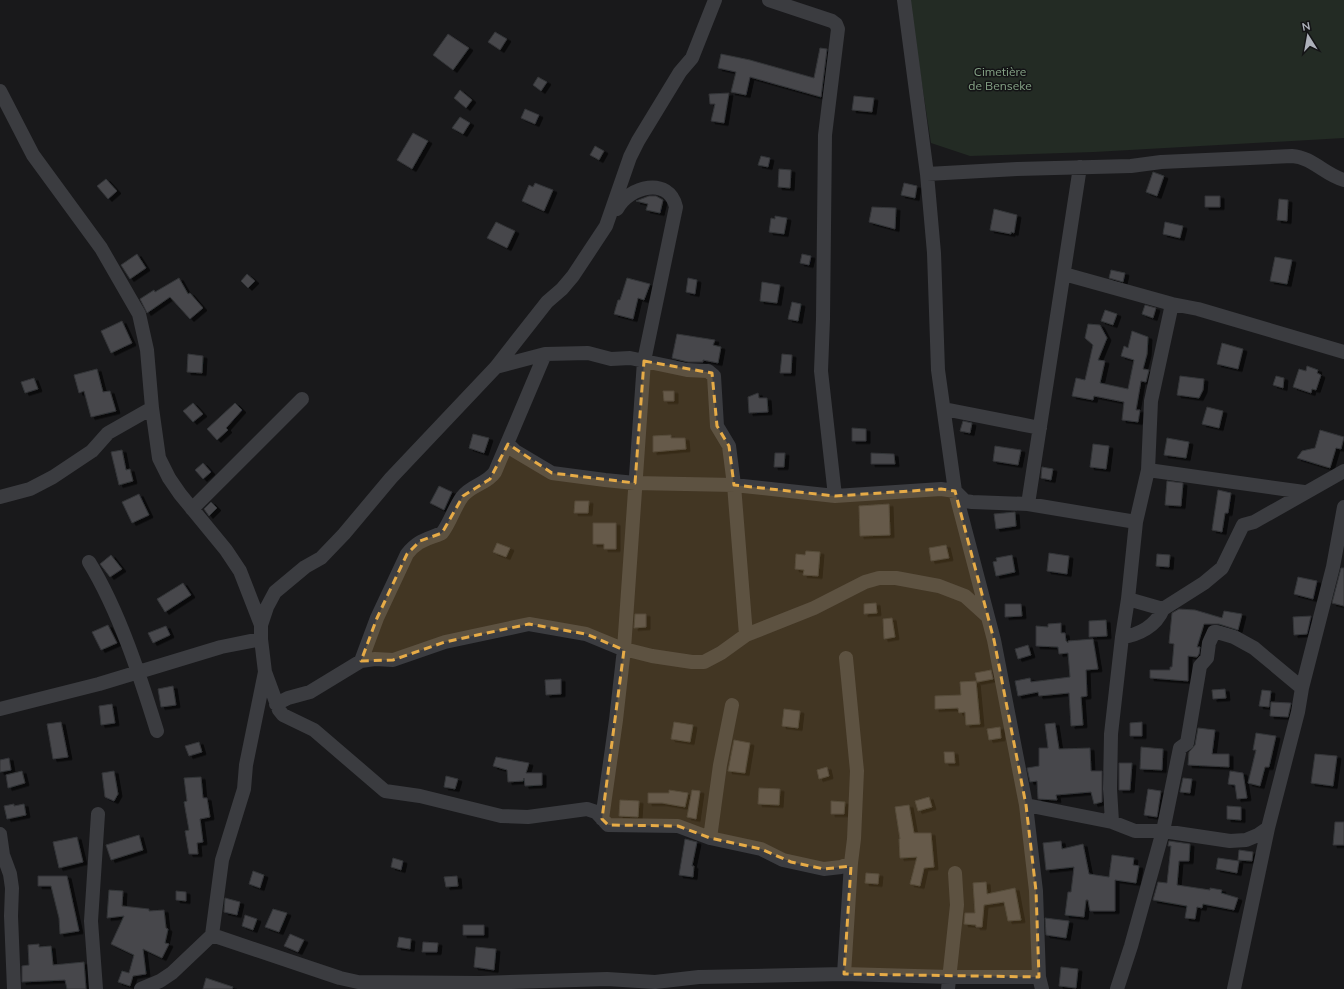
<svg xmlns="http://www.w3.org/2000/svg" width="1344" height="989" viewBox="0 0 1344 989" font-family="Mulish,sans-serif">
  <defs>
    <filter id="shadow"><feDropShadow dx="4" dy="2.5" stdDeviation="0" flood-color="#0009"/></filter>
  </defs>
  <rect width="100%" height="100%" fill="#19191b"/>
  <!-- green -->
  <path fill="#232b24" d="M909 0H1344V138L1094 152 970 156 931 143Z"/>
  <!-- building -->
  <path fill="#46474b" stroke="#333437" filter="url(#shadow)" d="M495 32 507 39 500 50 488 42Z
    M448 34 469 48 453 70 433 55Z
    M820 48 827 49 821 97 750 77 746 95 731 92 736 72 718 68 721 54 750 60 814 78Z
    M538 77 547 82 541 91 533 85Z
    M460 90 472 100 466 108 454 98Z
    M729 93 724 123 711 121 715 104H710L709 94Z
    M854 96 874 98 872 112 852 110Z
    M525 109 539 115 535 124 521 118Z
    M460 117 470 123 463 134 452 128Z
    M413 133 428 141 412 169 397 160Z
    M595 146 604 151 599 160 590 155Z
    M761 156 770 158 768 167 758 165Z
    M779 169 791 170 790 188 778 187Z
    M1153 172 1164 176 1157 196 1146 192Z
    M106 179 117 191 108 199 97 186Z
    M535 183 553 190 544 211 522 201 529 185 533 187Z
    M904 183 917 186 915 198 901 195Z
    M649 196H656L663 200 660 213 646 210 648 204 636 201Z
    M1205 196H1220V207H1205Z
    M1279 199 1288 200 1287 221 1277 220Z
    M872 207 896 208 895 229 869 222Z
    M994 209 1017 215 1014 233 1011 232V234L990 230Z
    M775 216 787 218 784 234 769 232 771 218 775 219Z
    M496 222 515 231 507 248 487 238Z
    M1165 222 1183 226 1180 238 1163 234Z
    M137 254 146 268 130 279 121 265Z
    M802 254 811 256 809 265 800 263Z
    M1275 257 1292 260 1287 284 1270 281Z
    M1111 270 1125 273 1123 282 1109 278Z
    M247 274 255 281 248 288 241 281Z
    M179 278 188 294 190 293 203 308 190 319 170 297 147 313 140 299 154 290 155 292Z
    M627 278 650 284 644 300 638 298 633 319 614 314 618 300H620Z
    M688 278 697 280 695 294 686 292Z
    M762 282 780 285 777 303 760 301Z
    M792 302 801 304 798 321 788 319Z
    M1145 305 1156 308 1153 318 1142 314Z
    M1105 310 1117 314 1113 325 1101 321Z
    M122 321 132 343 111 353 101 331Z
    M1088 324 1100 325 1107 338 1098 360 1105 361 1100 383 1128 389 1134 360 1121 356 1124 346 1128 348 1132 331 1148 337 1147 354 1143 369 1149 370 1146 382 1141 381 1136 410H1140L1138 422 1122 420 1124 402 1094 396 1093 400 1072 396 1076 378 1085 380 1093 345 1085 338Z
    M677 334 715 340 713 345 721 347 718 363 703 360V362H688L672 358Z
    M1222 343 1243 349 1238 369 1217 364Z
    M188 354 203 356 202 373 187 372Z
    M782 354 792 355 791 373H780Z
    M1307 366 1318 370 1317 373 1321 375 1316 390 1312 389 1311 393 1293 387 1299 369 1306 371Z
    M97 369 103 392 110 391 116 411 91 417 84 391 79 393 74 375Z
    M1180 376 1204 379 1203 390 1199 398 1177 395Z
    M1276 376 1284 378 1283 388 1273 385Z
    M34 378 38 389 25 393 21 382Z
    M663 391H674V401H664Z
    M758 393 759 398H767L768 412 749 413 748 397Z
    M193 403 203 414 193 422 183 411Z
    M235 403 242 410 226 428 228 430 217 440 207 429Z
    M1207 407 1223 411 1219 428 1202 424Z
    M963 421 972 423 970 433 960 431Z
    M852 428 866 429V441H852Z
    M1320 430 1344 437 1341 449 1336 448 1330 468 1297 458 1302 451 1315 448Z
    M473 434 489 438 484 453 469 448Z
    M671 435V438H685L686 449 653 452V436Z
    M1167 438 1189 442 1186 458 1164 455Z
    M1093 444 1109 446 1106 469 1090 467Z
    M995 446 1021 450 1018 465 993 461Z
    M122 450 126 470 130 469 133 481 119 485 111 452Z
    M775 453H785L784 467H774Z
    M871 453 894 454 895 464H871Z
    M203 463 211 472 203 479 195 470Z
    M1042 467 1053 469 1051 480 1041 478Z
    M1167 481 1183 483 1181 506 1165 505Z
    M439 486 452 492 444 510 430 503Z
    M1218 490 1231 493 1228 513H1225L1222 532 1212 530Z
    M139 494 149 515 132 523 122 502Z
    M575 501H589L588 513H574Z
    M211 502 217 508 209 516 204 509Z
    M889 504 890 535 860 536 859 506Z
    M1015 512 1016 526 996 529 994 514Z
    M593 523H616V549H604V544H593Z
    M497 543 510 548 506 557 493 552Z
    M946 545 949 558 931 561 929 548Z
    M806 551 820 552 818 576 803 575 804 570 795 569 796 554 805 555Z
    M1049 553 1069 556 1067 574 1047 571Z
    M1157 554 1170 555 1169 567 1156 566Z
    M111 555 122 569 110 577 100 564Z
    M1012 555 1015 572 996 576 993 562 997 561 996 558Z
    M1341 568H1344V606L1332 603Z
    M1298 577 1317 581 1313 599 1294 594Z
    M183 583 191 595 165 612 157 599Z
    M876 603 877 613 864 614V604Z
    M1005 604H1021L1022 616 1005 617Z
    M1179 609 1195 610 1222 618 1224 611 1242 614 1238 630 1219 624H1204L1197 647H1200L1199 654 1197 657 1188 656V681L1150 678V670H1170V667H1172L1174 644 1169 643 1172 613Z
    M635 614H646V627L634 628Z
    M1311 616 1307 634 1294 635 1293 617Z
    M892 618 895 637 884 639 883 619Z
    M1106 620 1107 636 1089 637V621Z
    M1061 623V633H1065L1066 641 1068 643V641L1093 639 1098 669 1086 670 1087 696 1081 697 1083 725 1071 726 1069 693 1039 696 1038 692 1018 696 1015 681 1030 678 1031 682 1070 677 1068 653 1059 654 1058 647 1036 646V626L1048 627V624Z
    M108 625 117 643 101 650 92 632Z
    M166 626 170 635 153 643 148 633Z
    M1028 645 1031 655 1018 659 1015 649Z
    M991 670 993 679 977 682 975 673Z
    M561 679V694L546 695 545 680Z
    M976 681 980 724 966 725 965 712 959 713 958 708 935 709V696L961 695 960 682Z
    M173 686 176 705 161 707 158 689Z
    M1225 689 1226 698 1213 699 1212 690Z
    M1262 690 1271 691 1269 707 1259 706Z
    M1271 702 1291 703 1288 717 1270 716Z
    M112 704 115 723 101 725 99 706Z
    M784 709 800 711 798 728 782 726Z
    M61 722 68 757 53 759 47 724Z
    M674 722 693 725 690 742 671 739Z
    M1142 722V736H1130V723Z
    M1055 723 1059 749 1090 748 1091 771H1102V802L1094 804 1091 792 1056 795 1057 800 1038 799 1037 781 1030 782 1027 768 1039 766V748H1048L1045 724Z
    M1000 727 1001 738 989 740 987 729Z
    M1198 728 1215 730 1212 754H1229V767L1188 765 1189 752 1195 745Z
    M1256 733 1276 736 1269 767H1265L1260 786 1248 783 1256 750H1253Z
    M734 740 750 743 745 773 728 771Z
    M199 742 202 752 189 756 185 746Z
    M1141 747 1163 749 1162 770 1140 769Z
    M944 752H954L955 763H945Z
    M1315 754 1337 756 1333 786 1311 783Z
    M496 757 529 763 526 773H542V785L525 786 524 778 523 781 508 782 507 770 493 766Z
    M9 758 11 770 0 772V760Z
    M1119 763H1132L1130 790H1119Z
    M827 767 829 776 819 779 817 770Z
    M22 771 25 783 8 788 6 775Z
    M114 771 118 794 114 801 105 797 102 773Z
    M1230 771 1243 773 1247 798 1237 799 1235 785 1228 784Z
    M446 776 458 779 455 789 444 787Z
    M201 777 203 798H207L210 817 200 819 203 842 197 843 198 854H189L185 831 189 830 184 802 187 801 184 778Z
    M1183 778 1192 779 1190 793 1180 792Z
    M759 788 780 789 779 805 758 804Z
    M1148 789 1161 791 1157 817 1144 815Z
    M669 790 688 793 685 807 662 803H648V793H669Z
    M692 790 700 791 696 819 687 817Z
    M929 797 932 807 918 811 915 801Z
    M620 800 639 801 638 817 619 816Z
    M831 801 845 802 844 814H831Z
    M14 804V806L24 804 26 815 7 819 4 806Z
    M909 805 914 833H931L934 867 924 868 920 886 910 884 917 857 900 858 899 839H900L895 807Z
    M1227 806 1241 807V820L1227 819Z
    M1335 822H1344V845H1333Z
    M139 835 143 850 111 860 106 845Z
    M77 837 83 862 59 868 53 842Z
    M685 839 697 842 692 866H694L693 877 679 875Z
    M1061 841 1062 849 1083 844 1089 874 1109 877 1112 855 1134 858 1133 865 1139 866 1136 883 1115 880V911H1090L1088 900H1086L1084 917 1065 915 1068 892H1071L1074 867 1046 870 1043 843Z
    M1169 841 1190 844 1189 861H1179L1177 885 1210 890V888L1222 890 1221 893 1238 898 1234 910 1203 904 1202 908 1197 907 1195 919 1185 918 1187 906 1153 900 1158 882 1167 883 1171 846H1168Z
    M1239 850 1253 852 1252 861 1238 860Z
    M393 858 403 861 401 870 391 867Z
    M1218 858 1239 861 1237 873 1216 869Z
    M253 871 264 875 260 888 249 884Z
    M866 873 879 874 878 884 865 883Z
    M38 876H67L79 931 60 934 59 918 51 886H38Z
    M457 876 458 886 446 887 444 877Z
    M986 882 987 894 1015 888 1021 920 1008 921 1004 902 984 905 982 927H976V925L964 924 965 913H975L973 883Z
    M109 890 123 891 122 906 149 909V911L164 910 166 928 168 929 165 943 169 944 162 958 143 949 146 974 133 976 130 986 118 982 122 971 129 973 134 955 111 944 124 916 107 918Z
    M176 891 186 892V901L176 900Z
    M225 898 240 902 237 915 224 912Z
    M273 909 287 913 279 932 265 927Z
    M245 915 257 919 253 930 242 926Z
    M1045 918 1069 921 1066 938 1046 935Z
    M463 925H484V935H463Z
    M290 934 304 940 298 952 284 946Z
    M399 937 411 939 410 949 397 947Z
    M423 942 438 943 437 952H422Z
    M39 944V947L51 946 53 965 84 962 86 989H67L65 980 22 982V966L29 965 28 945Z
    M476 947 496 949 494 970 474 967Z
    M1061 967 1078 969 1076 988 1059 986Z
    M206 978 233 987 232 989H203Z"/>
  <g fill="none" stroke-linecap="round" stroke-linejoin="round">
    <!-- minor -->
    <path stroke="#3b3c40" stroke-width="14" d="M769 0 832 21 836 24 838 29 825 135 823 319 821 371 835 496
      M904 0 927 174 934 253 938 370 955 491 994 640 1026 805 1036 891 1039 977 1042 989
      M0 91 33 155 101 248 139 314 147 350 152 408 159 458 169 478 180 494 226 550 240 571 261 625V639L265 672 246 765 244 789 222 860 212 935 172 973 160 981 141 989
      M927 174 1017 169 1131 166 1161 162 1292 156C1312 157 1325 175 1344 180
      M1064 274 1172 304 1198 309 1344 352
      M496 367 545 354 588 353 611 359 630 358 687 370 708 371 714 376 717 426 729 446 734 485 746 635
      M944 409 1040 428
      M508 444 515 451 552 473 605 480 635 483 734 485 835 496 941 489 955 491 965 501 972 502 1028 504 1136 522
      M1148 470 1304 492
      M0 497 30 489 53 477 92 451 108 433 152 408
      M1028 504 1080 167
      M192 509 302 399
      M89 562C119 611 140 676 157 731
      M1128 599 1163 609
      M261 625 267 607 275 592 305 567 321 558 344 534 391 478 496 367 547 302 562 289 573 276 606 226 630 157 638 141 680 72 692 58 715 0
      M1122 637C1139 635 1156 626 1163 609L1204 583 1222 568 1243 525 1254 522 1344 471
      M361 661 377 618 407 554C418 540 426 540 442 533 450 523 454 508 462 497 471 485 487 484 495 472L545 354
      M265 672 279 710 283 715 314 730 385 791 420 796 501 816 528 817 587 809 596 812 608 825 678 826 710 838 761 849 783 860 824 869 841 867 851 863
      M276 704 288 698 310 692 361 661 375 659 393 660 445 642 529 624 586 634 620 648 652 656 692 662H704L721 653 746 635 814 608 865 582 879 578H896L939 586 965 596 986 615
      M0 709 99 684 221 647 261 639
      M1026 805 1112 822 1135 831H1163L1230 841 1246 840 1258 835 1268 828
      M602 819 616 720 624 649 644 361 676 207C669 176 629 186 617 209
      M1112 822 1110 789 1111 734 1122 637 1128 599 1136 522 1148 470 1151 401 1172 304
      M0 834 3 855 10 874 12 888 11 916 14 989
      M710 838 720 765 732 705
      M212 935 340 978 358 982 480 983 607 979 655 982 699 977 844 974 950 977H1039
      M844 974 851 863 854 839 857 771 846 658
      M96 989 91 921 98 814
      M948 989 957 905 955 873
      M1117 989 1131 946 1163 831 1180 748 1187 743 1200 666 1207 658 1209 643 1214 632H1217L1234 637 1254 648 1302 688
      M1234 989 1268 828 1298 712 1302 688 1333 567 1344 507"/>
  </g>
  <!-- marked area -->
  <path fill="#e6ab47" fill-opacity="0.2" stroke="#e6ab47" stroke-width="3" stroke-dasharray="8 5" stroke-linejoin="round" d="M644 361 712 373 717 426 729 446 734 485 835 496 941 489 955 491 994 640 1026 805 1036 891 1039 977 844 974 851 866 824 869 791 862 761 849 710 838 678 826 608 825 602 819 624 650 586 634 529 624 445 642 393 660 361 661 377 618 407 554 420 541 442 533 463 496 490 479 508 444 552 473 635 483Z"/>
  <g text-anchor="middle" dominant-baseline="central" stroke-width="3" stroke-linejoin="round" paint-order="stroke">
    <!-- park labels -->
    <g font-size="12" fill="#85a386" stroke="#141416">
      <text x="1000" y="71">Cimetière<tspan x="1000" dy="14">de Benseke</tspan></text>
    </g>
  </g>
  <!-- north arrow -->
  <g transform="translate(1308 36) rotate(349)" stroke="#141416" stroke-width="3" paint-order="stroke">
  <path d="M0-3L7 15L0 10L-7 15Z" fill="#adb1ba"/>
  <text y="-6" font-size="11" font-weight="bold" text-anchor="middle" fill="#adb1ba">N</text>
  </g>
</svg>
